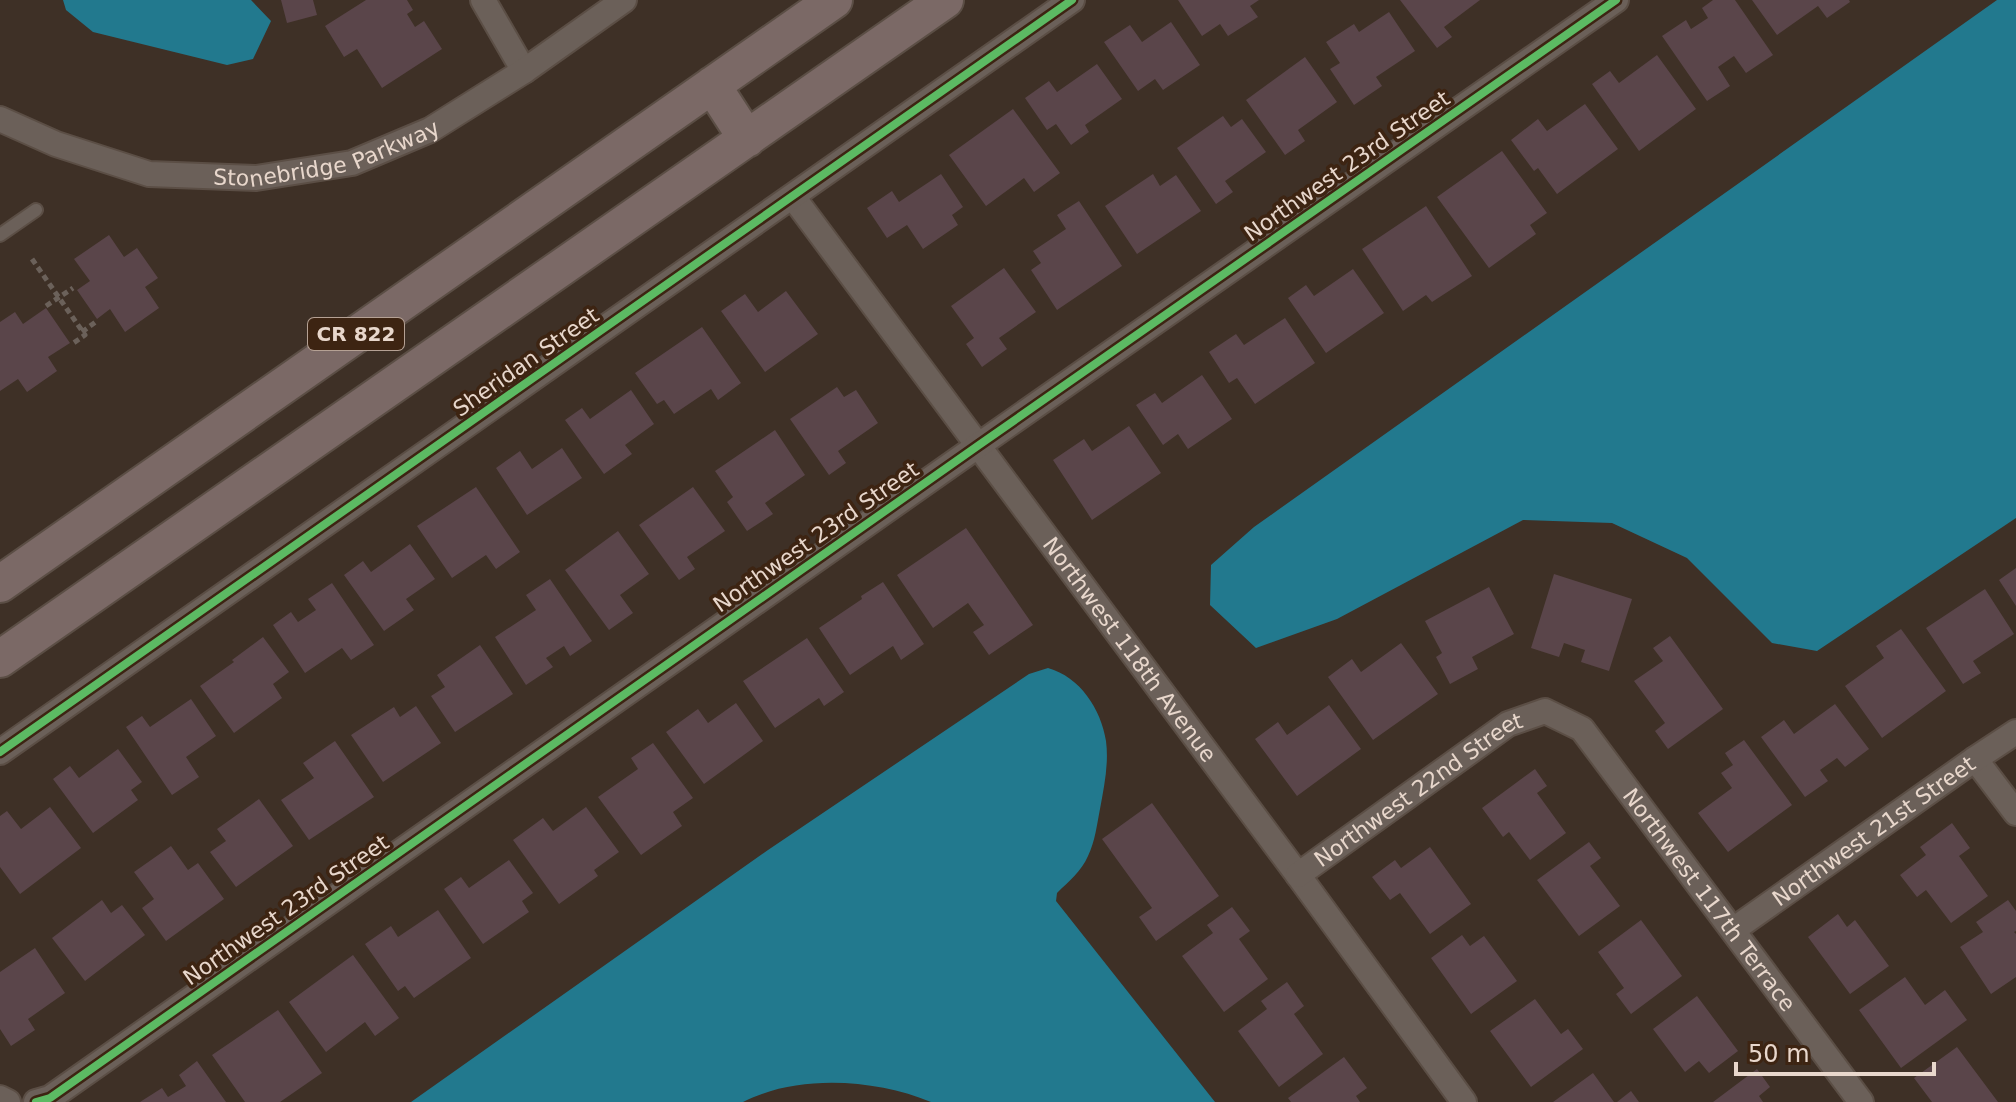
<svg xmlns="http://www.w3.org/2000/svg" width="2016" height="1102" viewBox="0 0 2016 1102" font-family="'DejaVu Sans',sans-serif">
  <rect width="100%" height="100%" fill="#3e3026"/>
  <!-- water -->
  <path fill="#22798e" d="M63 0H251L271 21 253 59 227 65 93 32 66 10Z
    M1997 0H2016V518L1817 651 1772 643 1687 558 1612 523 1523 520 1337 619 1256 648 1210 605 1211 565 1254 527Z
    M1048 668C1080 677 1101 709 1106 741 1109 764 1104 787 1100 809 1097 824 1095 842 1088 856 1081 872 1069 881 1057 893L1056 901 1215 1102H931C875 1079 798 1074 743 1102H411L768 850 1029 674Z"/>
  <!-- building -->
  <path fill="#5a454a" d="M281 0H313L317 15 287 23Z
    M366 0H407L413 10 407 14 415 27 424 21 442 49 382 88 357 49 344 57 325 26Z
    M1178 0H1259L1250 6 1258 17 1228 36 1220 24 1202 36Z
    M1400 0H1480L1444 27 1452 37 1437 48Z
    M1713 0H1735L1773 55 1746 73 1734 56 1718 67 1730 86 1707 101 1662 36 1686 20 1691 29 1708 18 1702 8Z
    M1752 0H1849L1850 2 1827 18 1818 6 1777 35Z
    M1389 12 1415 51 1376 77 1382 86 1354 105 1330 69 1340 63 1326 42 1354 24 1359 32Z
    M1171 22 1200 65 1163 90 1155 79 1138 91 1104 42 1130 25 1142 42Z
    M1657 55 1696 109 1639 151 1592 84 1610 71 1619 83Z
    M1305 57 1337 102 1298 130 1305 141 1285 155 1246 100Z
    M1097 64 1122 99 1085 125 1089 132 1071 145 1056 124 1047 130 1025 98 1049 81 1057 92Z
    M1585 104 1618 149 1557 194 1538 168 1534 171 1511 140 1538 119 1547 131Z
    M1013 109 1060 173 1034 192 1024 178 986 206 949 155Z
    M1223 116 1231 127 1242 119 1266 152 1225 181 1233 192 1216 204 1177 148Z
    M1502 151 1547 213 1530 225 1536 234 1489 268 1437 197Z
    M941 174 963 207 952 215 958 225 923 249 907 225 887 238 867 208 892 191 899 202Z
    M1153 174 1160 186 1176 175 1201 211 1137 254 1105 206Z
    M1079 201 1122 266 1057 310 1031 270 1041 263 1033 251 1066 229 1057 215Z
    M1426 206 1472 276 1432 302 1426 295 1403 311 1362 249Z
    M109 235 124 257 137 248 158 278 145 287 159 308 125 332 110 309 97 319 77 290 90 281 74 259Z
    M1004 268 1036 312 999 338 1007 349 982 367 966 344 974 338 951 306Z
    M1353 269 1384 313 1326 353 1288 298 1306 285 1314 296Z
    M786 291 818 334 765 372 721 311 745 294 758 312Z
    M46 308 70 343 48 357 57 371 27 392 18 379 0 391V322L15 312 23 324Z
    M1285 318 1315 363 1255 404 1237 378 1229 383 1209 352 1236 334 1244 345Z
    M702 327 741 383 718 400 711 389 674 414 664 400 657 404 635 373Z
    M1202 375 1232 419 1188 449 1178 434 1163 445 1136 405 1155 393 1162 403Z
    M837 387 844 397 856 390 878 423 838 451 846 463 829 475 790 419Z
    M631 390 654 424 625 445 632 454 604 474 565 420 582 408 590 419Z
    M1129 426 1161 473 1092 520 1053 460 1084 439 1092 451Z
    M775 430 805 475 765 503 773 514 747 531 727 502 733 497 715 471Z
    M562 448 582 478 527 515 496 468 520 451 532 469Z
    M476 487 520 552 496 569 486 555 452 578 417 526Z
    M693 487 725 531 687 557 695 569 679 580 639 525Z
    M966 528 1033 625 989 655 973 632 984 625 968 603 933 628 897 575Z
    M618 531 649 574 620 595 633 613 609 630 565 570Z
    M410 544 435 579 406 599 414 610 384 631 344 575 363 561 371 572Z
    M2016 568V606L1999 580Z
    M1554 574 1632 599 1609 671 1581 662 1585 650 1564 643 1559 657 1531 648Z
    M550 579 592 641 570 656 564 646 546 658 553 667 526 685 495 637 536 610 526 595Z
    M883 582 924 644 901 660 893 646 850 675 819 628 862 599 861 596Z
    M332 583 374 645 351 660 342 648 305 673 273 625 291 612 298 622 316 610 308 599Z
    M1489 587 1514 634 1472 657 1478 669 1450 684 1436 657 1442 653 1425 621Z
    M1985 589 2014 634 1973 661 1981 673 1963 684 1926 628Z
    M1901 629 1946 691 1882 738 1845 686 1884 658 1876 646Z
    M1670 636 1723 709 1668 749 1655 731 1665 723 1634 681 1663 661 1653 648Z
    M263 637 289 672 273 684 282 698 234 733 200 686 234 662 232 660Z
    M807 638 844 692 824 706 819 698 775 728 743 681Z
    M1401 643 1438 694 1373 740 1328 677 1352 659 1361 672Z
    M480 645 513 694 455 732 431 696 445 687 437 675Z
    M191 699 216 736 186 757 199 777 172 795 126 727 142 716 150 727Z
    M736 703 763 741 704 784 666 732 698 709 708 723Z
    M1835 704 1869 749 1845 767 1837 758 1820 770 1828 781 1805 797 1761 737 1784 720 1794 734Z
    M1329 705 1361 749 1297 796 1255 739 1278 722 1287 735Z
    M416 706 441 743 383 782 351 735 394 707 400 717Z
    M1744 740 1792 805 1728 852 1698 813 1732 788 1721 773 1733 765 1725 753Z
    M335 741 374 797 309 840 281 800 314 778 303 763Z
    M653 743 693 798 673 812 682 826 641 855 598 797 638 769 631 758Z
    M118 749 142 782 131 790 138 800 93 833 53 779 70 766 79 778Z
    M1535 769 1547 786 1537 793 1566 833 1530 860 1509 832 1503 837 1482 808Z
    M259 799 293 846 236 887 210 852 226 841 217 829Z
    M1152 803 1219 896 1156 941 1139 917 1152 908 1102 839Z
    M50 807 81 848 20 894 0 867V816L7 811 21 829Z
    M586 807 619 852 594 870 598 876 559 904 513 840 543 818 553 831Z
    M1952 823 1970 848 1959 856 1988 896 1951 923 1926 890 1917 897 1900 875 1926 855 1920 847Z
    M1589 842 1601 858 1590 866 1620 906 1579 936 1537 880Z
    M171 846 188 870 198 863 224 899 166 941 142 908 154 899 134 872Z
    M1430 847 1471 904 1430 934 1400 893 1390 900 1372 877 1395 860 1401 868Z
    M509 860 533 893 522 901 529 912 483 944 444 889 461 877 469 888Z
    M102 900 111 913 122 905 145 935 85 981 52 938Z
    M2008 900 2016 911V931L2014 932 2016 934V977L1991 994 1960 947 1983 932 1976 922Z
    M1232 907 1250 931 1239 939 1268 979 1224 1012 1182 956 1213 933 1207 925Z
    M438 910 471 958 414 998 405 986 398 991 365 944 391 926 398 937Z
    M1838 914 1847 927 1855 920 1889 966 1850 994 1808 937Z
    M1641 920 1682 976 1631 1014 1616 994 1624 988 1598 952Z
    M1462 935 1470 946 1484 936 1517 981 1471 1014 1431 958Z
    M35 948 65 993 28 1019 35 1030 11 1046 0 1029V972Z
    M353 955 399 1018 375 1036 365 1022 326 1052 289 1002Z
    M1905 977 1925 1005 1945 990 1967 1020 1901 1068 1859 1010Z
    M1287 982 1304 1006 1294 1014 1323 1054 1279 1087 1238 1031 1267 1009 1261 1001Z
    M1697 996 1738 1051 1709 1073 1699 1061 1685 1072 1653 1029Z
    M1535 999 1561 1034 1568 1029 1583 1049 1531 1087 1490 1031Z
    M278 1010 322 1073 280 1102H245L212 1055Z
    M1957 1047 1998 1102H1932L1914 1078Z
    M1344 1057 1367 1088 1356 1096 1360 1102H1291L1288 1098Z
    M197 1061 226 1102H140L162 1088 168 1097 186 1086 179 1075Z
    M1757 1069 1770 1087 1759 1096 1763 1102H1713Z
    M1593 1073 1614 1102H1553Z
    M1631 1091 1639 1102H1617Z"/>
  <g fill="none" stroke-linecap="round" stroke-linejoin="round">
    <!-- lane casing -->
    <g stroke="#5b4e45" stroke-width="16">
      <path id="lane" d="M0 235 36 210"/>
    </g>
    <!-- street casing -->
    <g stroke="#5b4e45" stroke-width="28">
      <g id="street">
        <path d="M483 0 524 71"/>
        <path id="s1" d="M0 119 56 144 149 174 256 178 352 163 430 130 524 71 624 0"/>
        <path id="s2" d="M793 197 1298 875 1464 1102"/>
        <path d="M0 752 1072 0"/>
        <path d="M1975 759 2016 813"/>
        <path id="s3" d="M1298 875 1508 724 1545 711 1582 729 1861 1102"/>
        <path id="s4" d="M1733 930 1975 759 2016 732"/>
        <path d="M0 1098 8 1102"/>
        <path d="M36 1102 50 1098 979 445 1616 0"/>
      </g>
    </g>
    <!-- primary casing -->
    <g stroke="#5b4e45" stroke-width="40">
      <path id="primary" d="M712 85 747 139
        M0 584 834 0
        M0 659 945 0"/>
    </g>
    <!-- path -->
    <path stroke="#6b615a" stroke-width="5" stroke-dasharray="6 4" stroke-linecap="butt" d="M32 259 85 335 72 344
      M46 306 73 288
      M82 332 97 321"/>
    <!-- lane -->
    <use href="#lane" stroke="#6b6059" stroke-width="12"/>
    <!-- street -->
    <use href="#street" stroke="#6b6059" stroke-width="24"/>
    <!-- primary -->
    <use href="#primary" stroke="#7b6966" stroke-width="36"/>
    <!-- cycleway casing -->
    <g stroke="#3d2412" stroke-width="13">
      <path id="cycleway" d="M0 752 1072 0
        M36 1102 50 1098 979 445 1616 0"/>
    </g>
    <!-- cycleway -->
    <use href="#cycleway" stroke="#5cba63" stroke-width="8"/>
  </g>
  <g text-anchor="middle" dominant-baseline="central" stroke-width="7" stroke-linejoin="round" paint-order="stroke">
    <!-- shield labels -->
    <rect fill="#3d2412" stroke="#b5a194" stroke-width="2" x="308" y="318" width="96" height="32" rx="6"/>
    <g font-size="20" font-weight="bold" fill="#e8d7cc">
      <text x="356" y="334">CR 822</text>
    </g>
    <!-- street labels -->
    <g font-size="22" fill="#e8d7cc" stroke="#3d2412">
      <text stroke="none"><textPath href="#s1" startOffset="340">Stonebridge Parkway</textPath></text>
      <text transform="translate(1347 166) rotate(-35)">Northwest 23rd Street</text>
      <text transform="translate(526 362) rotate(-35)">Sheridan Street</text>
      <text transform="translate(816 537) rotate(-35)">Northwest 23rd Street</text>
      <text stroke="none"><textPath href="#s2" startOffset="564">Northwest 118th Avenue</textPath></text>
      <text stroke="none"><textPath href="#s3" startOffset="148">Northwest 22nd Street</textPath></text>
      <text stroke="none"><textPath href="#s4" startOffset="172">Northwest 21st Street</textPath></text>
      <text stroke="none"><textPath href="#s3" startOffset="552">Northwest 117th Terrace</textPath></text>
      <text transform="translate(286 910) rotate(-35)">Northwest 23rd Street</text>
    </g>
  </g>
  <!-- scale -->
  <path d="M1736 1062v12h198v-12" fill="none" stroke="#e8d7cc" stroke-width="4"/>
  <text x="1748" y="1062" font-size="24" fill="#e8d7cc" stroke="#3d2412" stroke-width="6" paint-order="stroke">50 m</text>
</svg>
